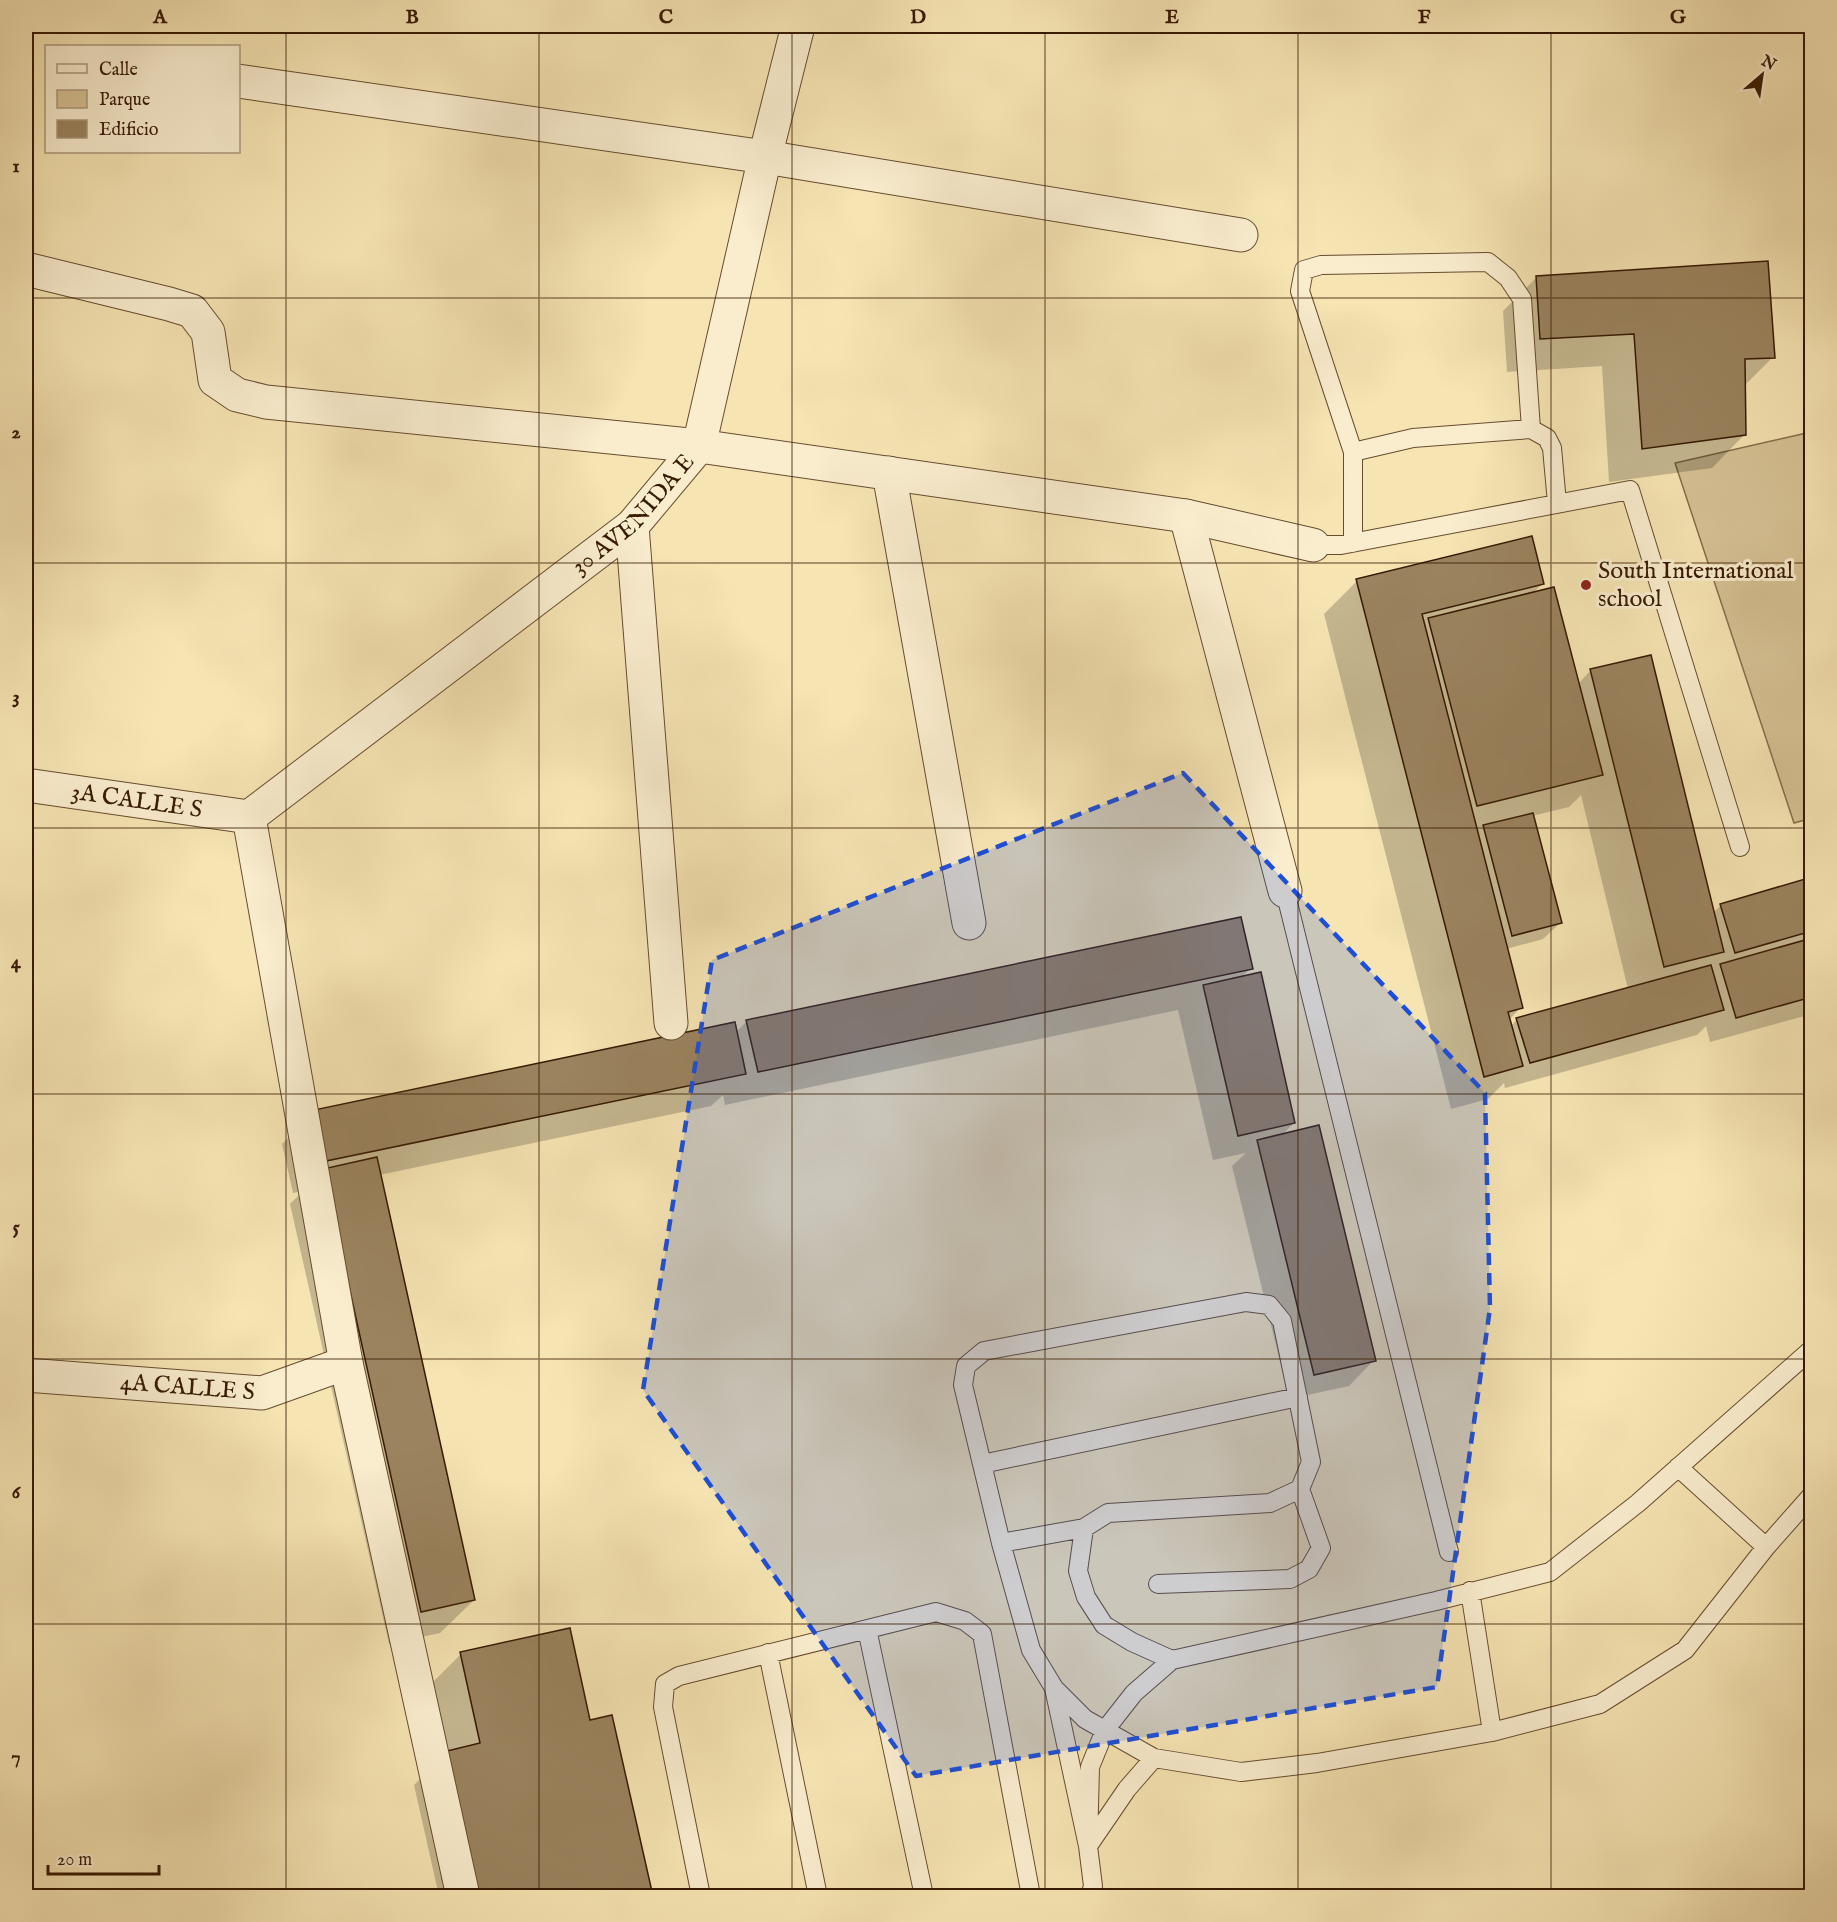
<svg xmlns="http://www.w3.org/2000/svg" width="1837" height="1922" viewBox="0 0 1837 1922" font-family="'IM FELL English',serif">
  <rect width="100%" height="100%" fill="#f6e4b3"/>
  <filter id="stains"><feTurbulence type="fractalNoise" baseFrequency=".00333" numOctaves="4"/><feColorMatrix values="0 0 0 0 .2 0 0 0 0 .09 0 0 0 0 .02 0 0 0 .5 -.17"/></filter>
  <radialGradient id="worn" r=".72"><stop offset=".6" stop-color="#630" stop-opacity="0"/><stop offset="1" stop-color="#630" stop-opacity=".3"/></radialGradient>
  <!-- green -->
  <path fill="#d6c295" stroke="#866e4c" stroke-width="1.5" d="M1811 432 1812 818 1794 823 1675 463Z"/>
  <!-- shadow -->
  <path fill="#0003" fill-rule="evenodd" d="M1536 278 1773 357 1744 386 1745 434 1712 468 1609 482 1602 366 1507 372 1503 311Z
    M1357 581 1543 583 1532 594 1578 684 1591 670 1713 913 1721 905 1812 879V1014L1710 1042 1706 1026 1697 1035 1505 1088 1504 1083 1488 1099 1451 1109 1324 614ZM1581 795 1628 989 1517 1019 1511 1026 1509 1020 1521 1007 1506 949 1543 939 1560 923 1532 816 1569 807Z
    M1251 968 1241 978 1294 1123 1281 1136 1374 1360 1349 1386 1289 1399 1232 1166 1246 1153 1213 1160 1178 1010 725 1105 723 1095 711 1106 379 1175 474 1600 440 1633 389 1644 290 1204 303 1191 293 1193 282 1144 315 1111 736 1032 747 1021Z
    M461 1654 589 1722 611 1717 651 1896H439L414 1785 443 1756 428 1687Z"/>
  <!-- building -->
  <path fill="#9a835e" stroke="#371a02" stroke-width="1.5" d="M1768 261 1775 358 1745 359 1746 435 1642 449 1634 334 1540 339 1536 276Z
    M1532 536 1544 584 1422 614 1523 1008 1508 1012 1523 1066 1484 1077 1356 579Z
    M1554 587 1603 775 1477 806 1428 618Z
    M1651 655 1724 952 1664 967 1590 669Z
    M1533 813 1562 923 1512 936 1483 825Z
    M1812 877V931L1735 953 1720 904Z
    M1241 917 1253 969 758 1072 746 1020Z
    M1812 938V997L1736 1018 1720 964Z
    M1711 965 1724 1010 1530 1063 1516 1018Z
    M1261 972 1295 1123 1238 1136 1203 985Z
    M735 1022 746 1074 326 1161 314 1110Z
    M1319 1125 1376 1361 1314 1375 1257 1140Z
    M377 1157 475 1600 421 1612 323 1169Z
    M570 1628 590 1720 612 1715 653 1896H479L447 1751 480 1743 460 1652Z"/>
  <g fill="none" stroke-linecap="round" stroke-linejoin="round">
    <!-- service casing -->
    <g stroke="#674c2e" stroke-width="20">
      <path id="service" d="M1531 429 1522 299 1508 278 1488 262 1321 265 1304 270 1300 291 1353 452 1413 438 1531 429 1547 438 1552 448 1557 503
        M1353 452V543
        M1313 545H1341L1630 490 1740 847
        M1285 891 1449 1552
        M982 1464 1298 1397
        M1678 1467 1766 1547
        M1084 1528 1078 1571 1086 1597 1104 1625 1132 1642 1172 1660 1436 1601 1550 1572 1638 1503 1812 1349
        M1001 1543 1084 1528 1108 1513 1270 1503 1300 1489 1311 1462 1282 1321 1269 1305 1246 1302 984 1351 966 1366 963 1385 1001 1543 1031 1650 1054 1688 1085 1719 1154 1758 1241 1772 1317 1763 1492 1732 1600 1704 1685 1650 1766 1547 1812 1495
        M1158 1584 1290 1579 1309 1569 1321 1548 1300 1489
        M1470 1591 1492 1732
        M867 1629 924 1896
        M768 1653 818 1896
        M1054 1688 1088 1846 1127 1789 1154 1758
        M701 1896 663 1707 665 1684 679 1676 936 1612 965 1621 982 1634 1031 1896
        M1090 1896 1093 1886 1088 1846 1090 1767 1105 1730 1134 1693 1172 1660"/>
    </g>
    <!-- minor casing -->
    <g stroke="#674c2e" stroke-width="35">
      <g id="minor">
        <path d="M238 81 765 157 1241 235"/>
        <path d="M26 269 169 304 192 311 208 332 215 380 237 395 266 402 699 446 1186 516 1313 545"/>
        <path d="M889 473 969 923"/>
        <path d="M1186 516 1285 891"/>
        <path d="M632 526 671 1023"/>
        <path id="s1" d="M26 785 249 817"/>
        <path d="M249 817 346 1363 463 1896"/>
        <path id="s2" d="M249 817 632 526 699 446 765 157 798 26"/>
        <path id="s3" d="M26 1375 262 1393 346 1363"/>
      </g>
    </g>
    <!-- service -->
    <use href="#service" stroke="#f9edce" stroke-width="18"/>
    <!-- minor -->
    <use href="#minor" stroke="#f9edce" stroke-width="33"/>
  </g>
  <!-- marked area -->
  <path fill="#1d4ed8" fill-opacity="0.2" stroke="#1d4ed8" stroke-width="4.5" stroke-dasharray="12 8" stroke-linejoin="round" d="M1183 773 1485 1093 1490 1308 1437 1687 916 1776 643 1390 712 960Z"/>
  <!-- grid -->
  <path fill="none" stroke="#371a02" stroke-width="1.5" stroke-opacity="0.55" d="M286 26V1896M539 26V1896M792 26V1896M1045 26V1896M1298 26V1896M1551 26V1896M26 298H1812M26 563H1812M26 828H1812M26 1094H1812M26 1359H1812M26 1624H1812"/>
  <!-- markers -->
  <circle fill="#8f2418" stroke="#f9edce" stroke-width="2" cx="1586" cy="585" r="6"/>
  <g text-anchor="middle" dominant-baseline="central" stroke-width="6" stroke-linejoin="round" paint-order="stroke">
    <!-- street labels -->
    <g font-size="24" fill="#371a02" stroke="#f9edce">
      <text stroke="none"><textPath href="#s2" startOffset="490">30 AVENIDA E</textPath></text>
      <text stroke="none"><textPath href="#s1" startOffset="112">3A CALLE S</textPath></text>
      <text stroke="none"><textPath href="#s3" startOffset="162">4A CALLE S</textPath></text>
    </g>
    <!-- poi labels -->
    <g font-size="24" fill="#371a02" stroke="#f9edce" text-anchor="start">
      <text x="1598" y="571">South International<tspan x="1598" dy="28">school</tspan></text>
    </g>
  </g>
  <!-- margin -->
  <rect width="1837" height="1922" fill="none" stroke="#f6e4b3" stroke-width="66"/>
  <!-- legend -->
  <rect x="45" y="45" width="195" height="108" fill="#f9edce" stroke="#ab997c" stroke-width="1.5"/>
  <rect x="57" y="64" width="30" height="9" fill="#f9edce" stroke="#ab997c" stroke-width="1.5"/>
  <text x="99" y="75" font-size="18" fill="#371a02">Calle</text>
  <rect x="57" y="90" width="30" height="18" fill="#d6c295" stroke="#ab997c" stroke-width="1.5"/>
  <text x="99" y="105" font-size="18" fill="#371a02">Parque</text>
  <rect x="57" y="120" width="30" height="18" fill="#9a835e" stroke="#ab997c" stroke-width="1.5"/>
  <text x="99" y="135" font-size="18" fill="#371a02">Edificio</text>
  <!-- north arrow -->
  <g transform="translate(1762 75) rotate(29)" stroke="#f9edce" stroke-width="4.5" paint-order="stroke">
  <path d="M0-4.5L10 22L0 15L-10 22Z" fill="#371a02"/>
  <text y="-9" font-size="16" font-weight="bold" text-anchor="middle" fill="#371a02">N</text>
  </g>
  <!-- scale -->
  <path d="M48 1865v9h111v-9" fill="none" stroke="#371a02" stroke-width="3"/>
  <text x="57" y="1865" font-size="18" fill="#371a02" stroke="#f9edce" stroke-width="4.5" paint-order="stroke">20 m</text>
  <rect x="33" y="33" width="1771" height="1856" fill="none" stroke="#371a02" stroke-width="2"/>
  <g font-size="20" text-anchor="middle" font-weight="bold" fill="#371a02">
    <text x="160" y="23">A</text>
    <text x="412" y="23">B</text>
    <text x="666" y="23">C</text>
    <text x="918" y="23">D</text>
    <text x="1172" y="23">E</text>
    <text x="1424" y="23">F</text>
    <text x="1678" y="23">G</text>
    <text x="16" y="172">1</text>
    <text x="16" y="438">2</text>
    <text x="16" y="703">3</text>
    <text x="16" y="968">4</text>
    <text x="16" y="1233">5</text>
    <text x="16" y="1498">6</text>
    <text x="16" y="1763">7</text>
  </g>
  <rect width="100%" height="100%" filter="url(#stains)"/>
  <rect width="100%" height="100%" fill="url(#worn)"/>
</svg>
